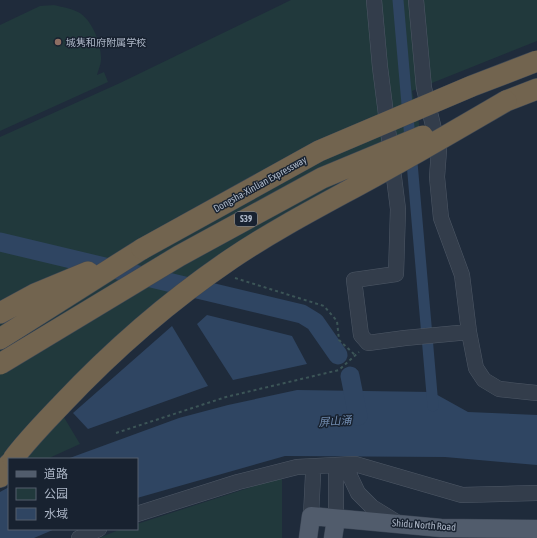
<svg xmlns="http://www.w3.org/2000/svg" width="537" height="538" viewBox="0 0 537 538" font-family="'Asap Condensed','Noto Sans SC',sans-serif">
  <rect width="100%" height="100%" fill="#1f2b3b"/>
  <!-- green -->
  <path fill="#21393c" d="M291 0H537V41L412 91 426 156 310 217 208 283 130 347 62 414 80 444 47 459H9L0 480V137L120 83Z
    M54 5C62 7 70 8 78 12 92 19 102 45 101 60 101 65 98 70 97 75L104 72 108 82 0 131V25L40 6Z
    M282 477V538H99L121 529H137V524Z"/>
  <!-- water -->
  <path fill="#2f4562" d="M207 315 292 336 307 364 233 380 197 324Z
    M172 326 208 386 88 429 73 413Z
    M297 390 432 392 468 412 537 415V465L445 457 285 456 137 498V459H67L179 418 228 405Z
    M9 487V529H55L34 538H0V492Z"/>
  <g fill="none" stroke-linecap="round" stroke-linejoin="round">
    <!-- canal -->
    <path stroke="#2f4562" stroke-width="11" d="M398 0 433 406"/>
    <!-- river -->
    <path stroke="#2f4562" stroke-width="19" d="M0 242 302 314 315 322 338 355
      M350 376 358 416"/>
    <!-- minor casing -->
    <g stroke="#4e5866" stroke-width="16">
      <path id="minor" d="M374 0 380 67 398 209 396 274 354 280 361 335 368 343 405 338 469 332
        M416 0 424 88 439 150 437 177 441 218 462 275 469 332 476 368 484 380 499 389 537 393
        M348 472 358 493 372 507 398 523
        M137 514 238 482 297 467 355 464 462 495 537 493
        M311 516 313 475
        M336 519V473
        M79 538 99 529"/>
    </g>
    <!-- major casing -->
    <g stroke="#3c4655" stroke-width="19">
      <path id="major" d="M308 538 311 516 441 528 537 529
        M333 538 336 519"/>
    </g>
    <!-- highway casing -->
    <g stroke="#3e4856" stroke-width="22">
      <path id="highway" d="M506 101 537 89
        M0 313 35 294 88 272
        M0 339 142 249
        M0 477 9 464"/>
    </g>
    <!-- path -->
    <path stroke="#3c5557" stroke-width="2" stroke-dasharray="3 3" stroke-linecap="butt" d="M235 278 324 306 337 321 339 340 355 355
      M116 433 226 397 339 370 359 352"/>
    <!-- minor -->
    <use href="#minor" stroke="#333d4b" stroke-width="15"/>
    <!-- major -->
    <use href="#major" stroke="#515c6c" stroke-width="18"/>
    <!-- highway -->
    <use href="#highway" stroke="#72644f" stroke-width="21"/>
    <!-- highway-bridge casing -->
    <g stroke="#3e4856" stroke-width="22" stroke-linecap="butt">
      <path id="highway-bridge" d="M142 249 319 151 472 86 537 61
        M0 364 179 256 322 178 423 136
        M13 459C28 439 45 422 62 404 113 350 169 301 231 259 277 228 326 203 375 176 419 152 463 126 506 101"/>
    </g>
    <!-- highway-bridge -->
    <use href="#highway-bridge" stroke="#72644f" stroke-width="21"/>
  </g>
  <!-- markers -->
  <circle fill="#8d6e63" stroke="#182230" stroke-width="1.5" cx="58" cy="42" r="4"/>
  <g text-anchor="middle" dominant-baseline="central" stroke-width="3" stroke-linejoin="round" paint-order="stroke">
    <!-- shield labels -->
    <rect fill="#182230" stroke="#818b9a" stroke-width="1" x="235" y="212" width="22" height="14" rx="3"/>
    <g font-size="9" font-weight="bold" fill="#aeb8c8">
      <text x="246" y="219">S39</text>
    </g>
    <!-- poi labels -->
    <g font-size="10" fill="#aeb8c8" stroke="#182230" text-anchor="start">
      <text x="66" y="42">城隽和府附属学校</text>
    </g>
    <!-- street labels -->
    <g font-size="10" fill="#aeb8c8" stroke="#182230">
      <text transform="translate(260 184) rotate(-29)">Dongsha-Xinlian Expressway</text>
      <text transform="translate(424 525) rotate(4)">Shidu North Road</text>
    </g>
    <!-- water labels -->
    <g font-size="11" font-style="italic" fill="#738eb2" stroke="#182230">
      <text transform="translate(335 421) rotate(-4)">屏山涌</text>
    </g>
  </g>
  <!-- legend -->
  <rect x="8" y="458" width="130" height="72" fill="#182230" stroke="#545e6d"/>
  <rect x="16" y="471" width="20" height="6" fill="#515c6c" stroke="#545e6d"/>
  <text x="44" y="478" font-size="12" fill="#aeb8c8">道路</text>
  <rect x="16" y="488" width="20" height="12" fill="#21393c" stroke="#545e6d"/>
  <text x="44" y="498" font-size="12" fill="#aeb8c8">公园</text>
  <rect x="16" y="508" width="20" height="12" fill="#2f4562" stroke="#545e6d"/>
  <text x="44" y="518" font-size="12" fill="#aeb8c8">水域</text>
</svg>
